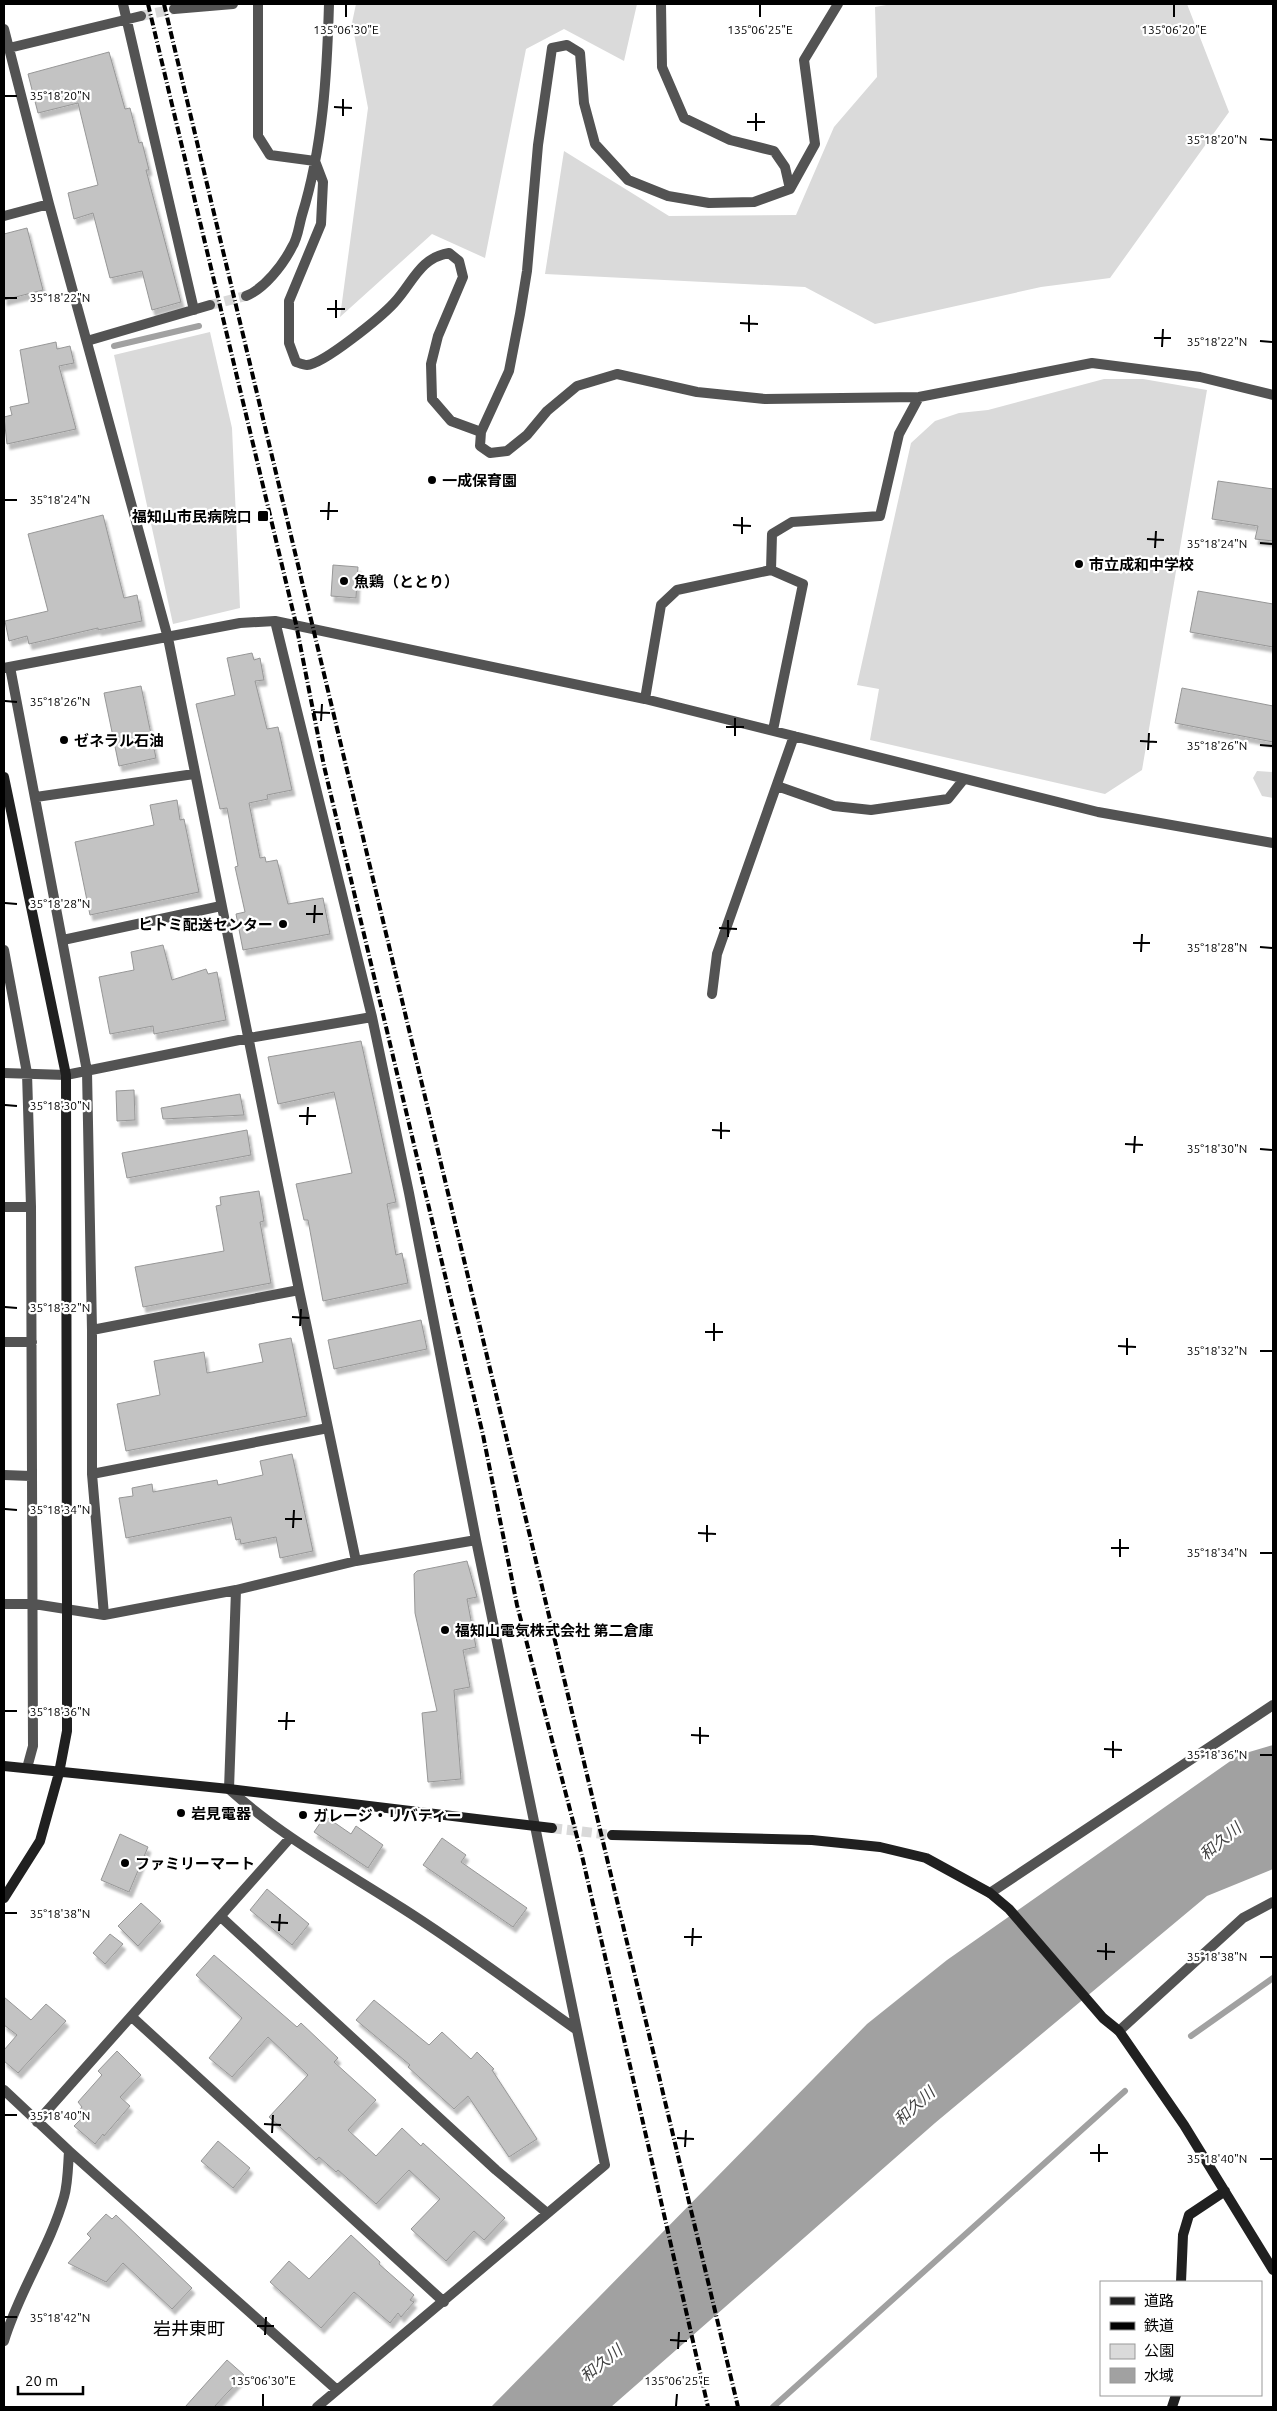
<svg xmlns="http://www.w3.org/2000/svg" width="1277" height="2411" viewBox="0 0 1277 2411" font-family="Ubuntu,'Noto Sans JP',sans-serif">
  <defs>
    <filter id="shadow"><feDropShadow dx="3" dy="5.5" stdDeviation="1" flood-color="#0004"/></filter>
  </defs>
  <rect width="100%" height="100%" fill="#fff"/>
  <!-- green -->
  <path fill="#dadada" d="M356 4H637L624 61 564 29 526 49 485 258 432 234 340 317 368 108 352 23Z
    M892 4H1187L1229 112 1110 278 1041 287 875 324 805 287 545 274 564 151 669 216 796 215 834 127 877 77 875 7Z
    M210 332 232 428 240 608 173 624 114 355Z
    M1104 379H1143L1207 390 1142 770 1105 794 870 740 879 689 857 685 911 443 935 421 959 413 988 410Z
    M1257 771 1273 772V798L1262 796 1253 778Z"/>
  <!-- water -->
  <path fill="#a1a1a1" d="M1273 1745V1869L1207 1896 935 2123 611 2407H491L867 2024 947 1960 1239 1755Z"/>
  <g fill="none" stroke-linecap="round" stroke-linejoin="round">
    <!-- stream -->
    <path stroke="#a1a1a1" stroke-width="6" d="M114 346 199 326
      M1191 2036 1273 1978
      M773 2407 1125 2091"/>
  </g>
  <!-- building -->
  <path fill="#c3c3c3" stroke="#979797" filter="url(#shadow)" d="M109 52 125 109 130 108 139 143 142 142 149 170H146L181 302 152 310 142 271 110 278 93 213 74 219 68 193 98 185 78 103 38 113 28 74Z
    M27 228 43 290 4 300V234Z
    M56 342 57 349 70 346 74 363 59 366 76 429 7 444 4 417 12 415 10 407 29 403 20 350Z
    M1218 481 1273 489V541L1255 539 1258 526 1212 519Z
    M103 515 124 598 137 595 142 621 98 630V628L29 644 27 636 9 641 5 621 48 611 28 534Z
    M333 565 358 567 356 598 331 596Z
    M1198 591 1273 604V647L1190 632Z
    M252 653 254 660 260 658 264 680 255 681 267 729 278 727 292 790 267 795 268 799 249 803 260 858 265 857 266 862 277 860 288 904 323 898 330 934 243 950 236 914 245 912 235 867 238 866 227 808 220 809 196 704 235 695 227 658Z
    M141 686 156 758 119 766 104 693Z
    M1182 688 1273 706V742L1175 723Z
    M177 800 180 820 184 819 199 892 90 915 75 842 154 825 150 805Z
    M163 945 172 980 206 969 208 974 217 972 226 1020 154 1034 153 1026 110 1034 99 977 134 970 131 952Z
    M361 1041 396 1202 387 1204 396 1255 402 1253 408 1283 323 1301 308 1220H304L296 1184 352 1173 334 1092 278 1104 268 1057Z
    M134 1090 135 1120 117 1121 116 1091Z
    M240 1094 244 1115 163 1119 161 1108Z
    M247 1130 251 1155 127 1178 122 1153Z
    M259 1191 264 1221 260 1222 271 1283 143 1307 135 1267 224 1251 216 1206 221 1205 220 1197Z
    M421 1320 427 1349 334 1369 328 1340Z
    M291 1338 307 1416 126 1451 117 1404 160 1395 154 1361 204 1352 207 1373 263 1362 259 1344Z
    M292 1454 313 1551 280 1558 276 1537 241 1544 240 1539 236 1540 231 1517 126 1538 119 1498 133 1496 132 1488 152 1484 153 1492 217 1480 218 1485 263 1475 260 1461Z
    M467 1561 477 1597 467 1599 476 1647 463 1650 470 1687 454 1690 461 1779 428 1782 422 1713 437 1711 415 1613 414 1574 417 1571Z
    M325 1816 351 1834 356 1826 383 1845 368 1868 314 1832Z
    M120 1834 148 1847 129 1892 101 1880Z
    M442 1838 466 1855 461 1862 527 1908 513 1927 423 1865Z
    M267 1889 309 1924 292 1945 250 1910Z
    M141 1903 161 1921 138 1946 118 1926Z
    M110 1934 123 1944 105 1964 93 1953Z
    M214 1955 297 2027 301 2023 338 2058 334 2062 376 2100 348 2130 376 2156 402 2128 421 2146 423 2143 505 2218 484 2240 474 2231 446 2261 411 2229 440 2199 409 2170 376 2204 338 2170 336 2172 319 2157 316 2160 269 2117 308 2075 268 2037 232 2077 209 2058 242 2018 196 1975Z
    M4 1997 31 2020 46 2004 66 2021 18 2073 4 2061V2050L17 2035 4 2025Z
    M374 2000 429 2045 442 2032 471 2059 477 2052 494 2069 492 2070 537 2139 509 2157 468 2096 454 2109 408 2067 410 2065 356 2020Z
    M117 2051 141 2075 120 2097 130 2106 104 2136 103 2134 95 2144 74 2126 82 2118 77 2113 82 2107 78 2102 102 2075 98 2071Z
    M218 2141 250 2168 233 2188 201 2161Z
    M106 2214 112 2219 116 2215 192 2288 172 2309 123 2263 106 2282 68 2263 91 2238 87 2234Z
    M351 2235 380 2262 379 2264 414 2295 410 2300 414 2302 401 2317 398 2313 390 2323 354 2292 321 2328 270 2282 289 2261 309 2279Z
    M227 2360 244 2375 214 2407H185Z"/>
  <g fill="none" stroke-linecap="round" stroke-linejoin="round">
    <!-- street-tunnel -->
    <path stroke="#d9d9d9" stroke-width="10" stroke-dasharray="10 5" stroke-linecap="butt" d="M141 16 174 9
      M210 305 246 296"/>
    <!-- secondary-tunnel -->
    <path stroke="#d9d9d9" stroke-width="10" stroke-dasharray="10 5" stroke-linecap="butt" d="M552 1828 612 1835"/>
    <!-- street -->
    <path stroke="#535353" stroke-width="10" d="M123 4 194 310
      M258 4V136L270 155 315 161
      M661 4 662 67 684 118 730 140 774 151 785 167 790 189
      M838 4 804 60 815 144 790 189 754 202 709 203 668 196 628 180 595 144 584 103 580 53 567 45 552 48 538 145 527 271 520 314 509 371 481 432 480 446 490 453 507 451 527 435 547 411 577 386 617 374 697 392 765 399 919 397 1092 363 1200 377 1273 395
      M174 9 233 4
      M4 29 49 204 168 638 299 1290 356 1561
      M9 48 141 16
      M315 161 323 182 321 224 289 301V343L296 362C299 363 304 365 307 365 324 364 382 316 394 303 413 283 419 258 449 253L459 261 463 277 438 336 431 364 432 399 451 421 481 432
      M4 216 49 204
      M246 296C264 289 283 265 292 247 298 238 299 225 302 215 323 147 327 74 329 4
      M87 341 210 305
      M771 570 772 534 792 522 880 516 899 434 919 397
      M275 621 372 1017 409 1193 476 1540 577 2030
      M10 667 87 1071 92 1330 299 1290
      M4 668 240 623 275 621 645 699 1098 812 1273 843
      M645 699 661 605 677 590 771 570 803 584 773 730
      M777 786 834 806 871 810 948 799 964 779
      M36 797 194 774
      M63 940 221 906
      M4 950 27 1073 31 1207 33 1746 27 1768
      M712 994 717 954 794 736
      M4 1073 66 1075 249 1038 372 1017
      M4 1207H31
      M92 1330V1474L104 1615
      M4 1342H32
      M92 1474 328 1428
      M4 1475 31 1476
      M236 1590 229 1789C282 1837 343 1870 402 1908 462 1946 519 1989 577 2030L605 2165 317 2407
      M4 1604H34L104 1615 236 1590 356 1561 476 1540
      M990 1893 1273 1705
      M221 1917 496 2170 547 2213
      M132 2017 444 2302
      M1119 2031 1243 1918 1273 1902
      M4 2090 69 2151C68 2166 68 2183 64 2197 50 2247 19 2291 4 2341
      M37 2122 290 1838
      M69 2151 337 2390"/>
    <!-- secondary -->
    <path stroke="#202020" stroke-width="10" d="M4 777 66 1075 67 1609V1731L59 1773 40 1841 4 1898
      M4 1766 229 1789 552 1828
      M612 1835 812 1840 880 1847 926 1858 990 1893 1009 1909 1103 2018 1119 2031 1184 2125 1273 2270
      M1181 2282 1183 2235 1189 2215 1225 2191
      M1172 2407 1176 2395"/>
    <!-- rail -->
    <path stroke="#000" stroke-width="4" stroke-dasharray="8 2.5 1 2.5" stroke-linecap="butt" d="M148 4 296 624 324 766 483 1435 517 1605 583 1860 708 2407
      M164 4 738 2407"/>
  </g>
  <!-- ticks -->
  <path fill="none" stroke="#000" stroke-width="2" d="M346 17V5M760 17V5M1174 17V5M5 96H17M334 107 352 108M343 116V99M747 122H765M756 131V113M1260 139 1272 140M5 298H17M327 309H345M336 318V300M740 323 758 324M749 332V315M1154 338H1171M1260 341 1272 342M1162 347 1163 329M5 500H17M320 511H338M328 520 329 502M733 525 751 526M742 534V517M1147 539 1164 540M1260 543 1272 544M1155 548 1156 531M5 701 17 702M313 712 330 713M321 721 322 704M726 727H744M735 736V718M1140 741 1157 742M1260 745 1272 746M1148 750 1149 733M5 903 17 904M306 914H323M314 923 315 905M719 928 737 929M728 937V920M1133 943H1150M1260 947 1272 948M1141 952 1142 934M5 1105 17 1106M299 1116H316M307 1125 308 1107M712 1130 730 1131M721 1139V1122M1125 1144 1143 1145M1260 1149 1272 1150M1134 1153 1135 1136M5 1307 17 1308M292 1317 309 1318M300 1326 301 1309M705 1332H723M714 1341V1323M1118 1346 1136 1347M1260 1351H1272M1127 1355V1338M5 1509 17 1510M285 1519H302M293 1528 294 1510M698 1533 716 1534M707 1542V1525M1111 1548H1129M1260 1553H1272M1120 1557V1539M5 1711H17M278 1721H295M286 1730 287 1712M691 1735 709 1736M700 1744V1727M1104 1749 1122 1750M1260 1755H1272M1113 1758V1741M5 1913H17M271 1922 288 1923M279 1931 280 1914M684 1937H702M692 1946 693 1928M1097 1951 1115 1952M1260 1957H1272M1106 1960V1943M5 2115H17M264 2124 281 2125M272 2133 273 2115M677 2138 694 2139M685 2147 686 2130M1090 2153H1108M1260 2159H1272M1099 2162V2144M5 2317H17M257 2326H274M265 2335 266 2317M670 2340 687 2341M678 2349 679 2332M263 2406V2394M676 2406 677 2394"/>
  <!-- markers -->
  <g fill="#000" stroke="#fff" stroke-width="2">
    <circle cx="432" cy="480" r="5"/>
    <rect x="257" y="510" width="12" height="12" rx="2.5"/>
    <circle cx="1079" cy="564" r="5"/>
    <circle cx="344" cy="581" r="5"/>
    <circle cx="64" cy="740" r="5"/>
    <circle cx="283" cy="924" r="5"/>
    <circle cx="445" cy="1630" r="5"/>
    <circle cx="181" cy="1813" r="5"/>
    <circle cx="303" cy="1815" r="5"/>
    <circle cx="125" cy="1863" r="5"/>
  </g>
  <g text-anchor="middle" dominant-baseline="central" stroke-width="4.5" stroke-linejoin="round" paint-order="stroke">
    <!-- poi labels -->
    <g font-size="15" font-weight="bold" fill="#000" stroke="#fff" text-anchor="start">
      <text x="442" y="480">一成保育園</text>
      <text x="252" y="516" text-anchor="end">福知山市民病院口</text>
      <text x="1089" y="564">市立成和中学校</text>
      <text x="354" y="581">魚鶏（ととり）</text>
      <text x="74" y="740">ゼネラル石油</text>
      <text x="273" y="924" text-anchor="end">ヒトミ配送センター</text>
      <text x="455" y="1630">福知山電気株式会社 第二倉庫</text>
      <text x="191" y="1813">岩見電器</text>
      <text x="313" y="1815">ガレージ・リバティー</text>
      <text x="135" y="1863">ファミリーマート</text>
    </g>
    <!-- water labels -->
    <g font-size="16" font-style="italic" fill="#424242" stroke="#fff">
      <text transform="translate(1220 1841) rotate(-40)">和久川</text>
      <text transform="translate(914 2106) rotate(-42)">和久川</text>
      <text transform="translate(601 2363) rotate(-39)">和久川</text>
    </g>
    <!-- quarter labels -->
    <g font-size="18" fill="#000" stroke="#fff">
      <text x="189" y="2328">岩井東町</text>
    </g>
  </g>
  <g font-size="12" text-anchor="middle" fill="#000" stroke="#fff" stroke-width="4.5" stroke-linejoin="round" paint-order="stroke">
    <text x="346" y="34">135°06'30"E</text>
    <text x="760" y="34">135°06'25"E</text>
    <text x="1174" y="34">135°06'20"E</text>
    <text x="60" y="100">35°18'20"N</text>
    <text x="1217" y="144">35°18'20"N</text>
    <text x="60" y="302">35°18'22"N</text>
    <text x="1217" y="346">35°18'22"N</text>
    <text x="60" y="504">35°18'24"N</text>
    <text x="1217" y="548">35°18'24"N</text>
    <text x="60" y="706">35°18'26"N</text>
    <text x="1217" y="750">35°18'26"N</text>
    <text x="60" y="908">35°18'28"N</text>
    <text x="1217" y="952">35°18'28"N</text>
    <text x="60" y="1110">35°18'30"N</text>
    <text x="1217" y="1153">35°18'30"N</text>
    <text x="60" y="1312">35°18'32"N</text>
    <text x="1217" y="1355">35°18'32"N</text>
    <text x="60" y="1514">35°18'34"N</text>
    <text x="1217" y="1557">35°18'34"N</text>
    <text x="60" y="1716">35°18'36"N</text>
    <text x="1217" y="1759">35°18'36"N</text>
    <text x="60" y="1918">35°18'38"N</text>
    <text x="1217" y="1961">35°18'38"N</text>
    <text x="60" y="2120">35°18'40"N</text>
    <text x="1217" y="2163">35°18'40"N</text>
    <text x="60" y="2322">35°18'42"N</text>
    <text x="263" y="2385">135°06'30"E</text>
    <text x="677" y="2385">135°06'25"E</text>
  </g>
  <!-- border -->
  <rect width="1277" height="2411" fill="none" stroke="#000000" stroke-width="10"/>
  <!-- legend -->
  <rect x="1100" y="2281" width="162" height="115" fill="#ffffff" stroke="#999999"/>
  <rect x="1110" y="2297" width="25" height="8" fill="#202020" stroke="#999999"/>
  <text x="1144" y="2306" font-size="15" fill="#000000">道路</text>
  <rect x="1110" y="2322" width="25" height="8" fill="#000000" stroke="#999999"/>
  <text x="1144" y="2331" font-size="15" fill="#000000">鉄道</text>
  <rect x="1110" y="2344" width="25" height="15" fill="#dadada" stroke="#999999"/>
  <text x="1144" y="2356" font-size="15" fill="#000000">公園</text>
  <rect x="1110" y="2368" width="25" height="15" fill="#a1a1a1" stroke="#999999"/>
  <text x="1144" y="2381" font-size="15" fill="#000000">水域</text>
  <!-- scale -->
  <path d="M18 2386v8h65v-8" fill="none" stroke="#000000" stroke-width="2.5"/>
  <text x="25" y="2386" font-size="15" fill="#000000" stroke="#ffffff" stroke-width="4" paint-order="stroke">20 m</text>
</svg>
